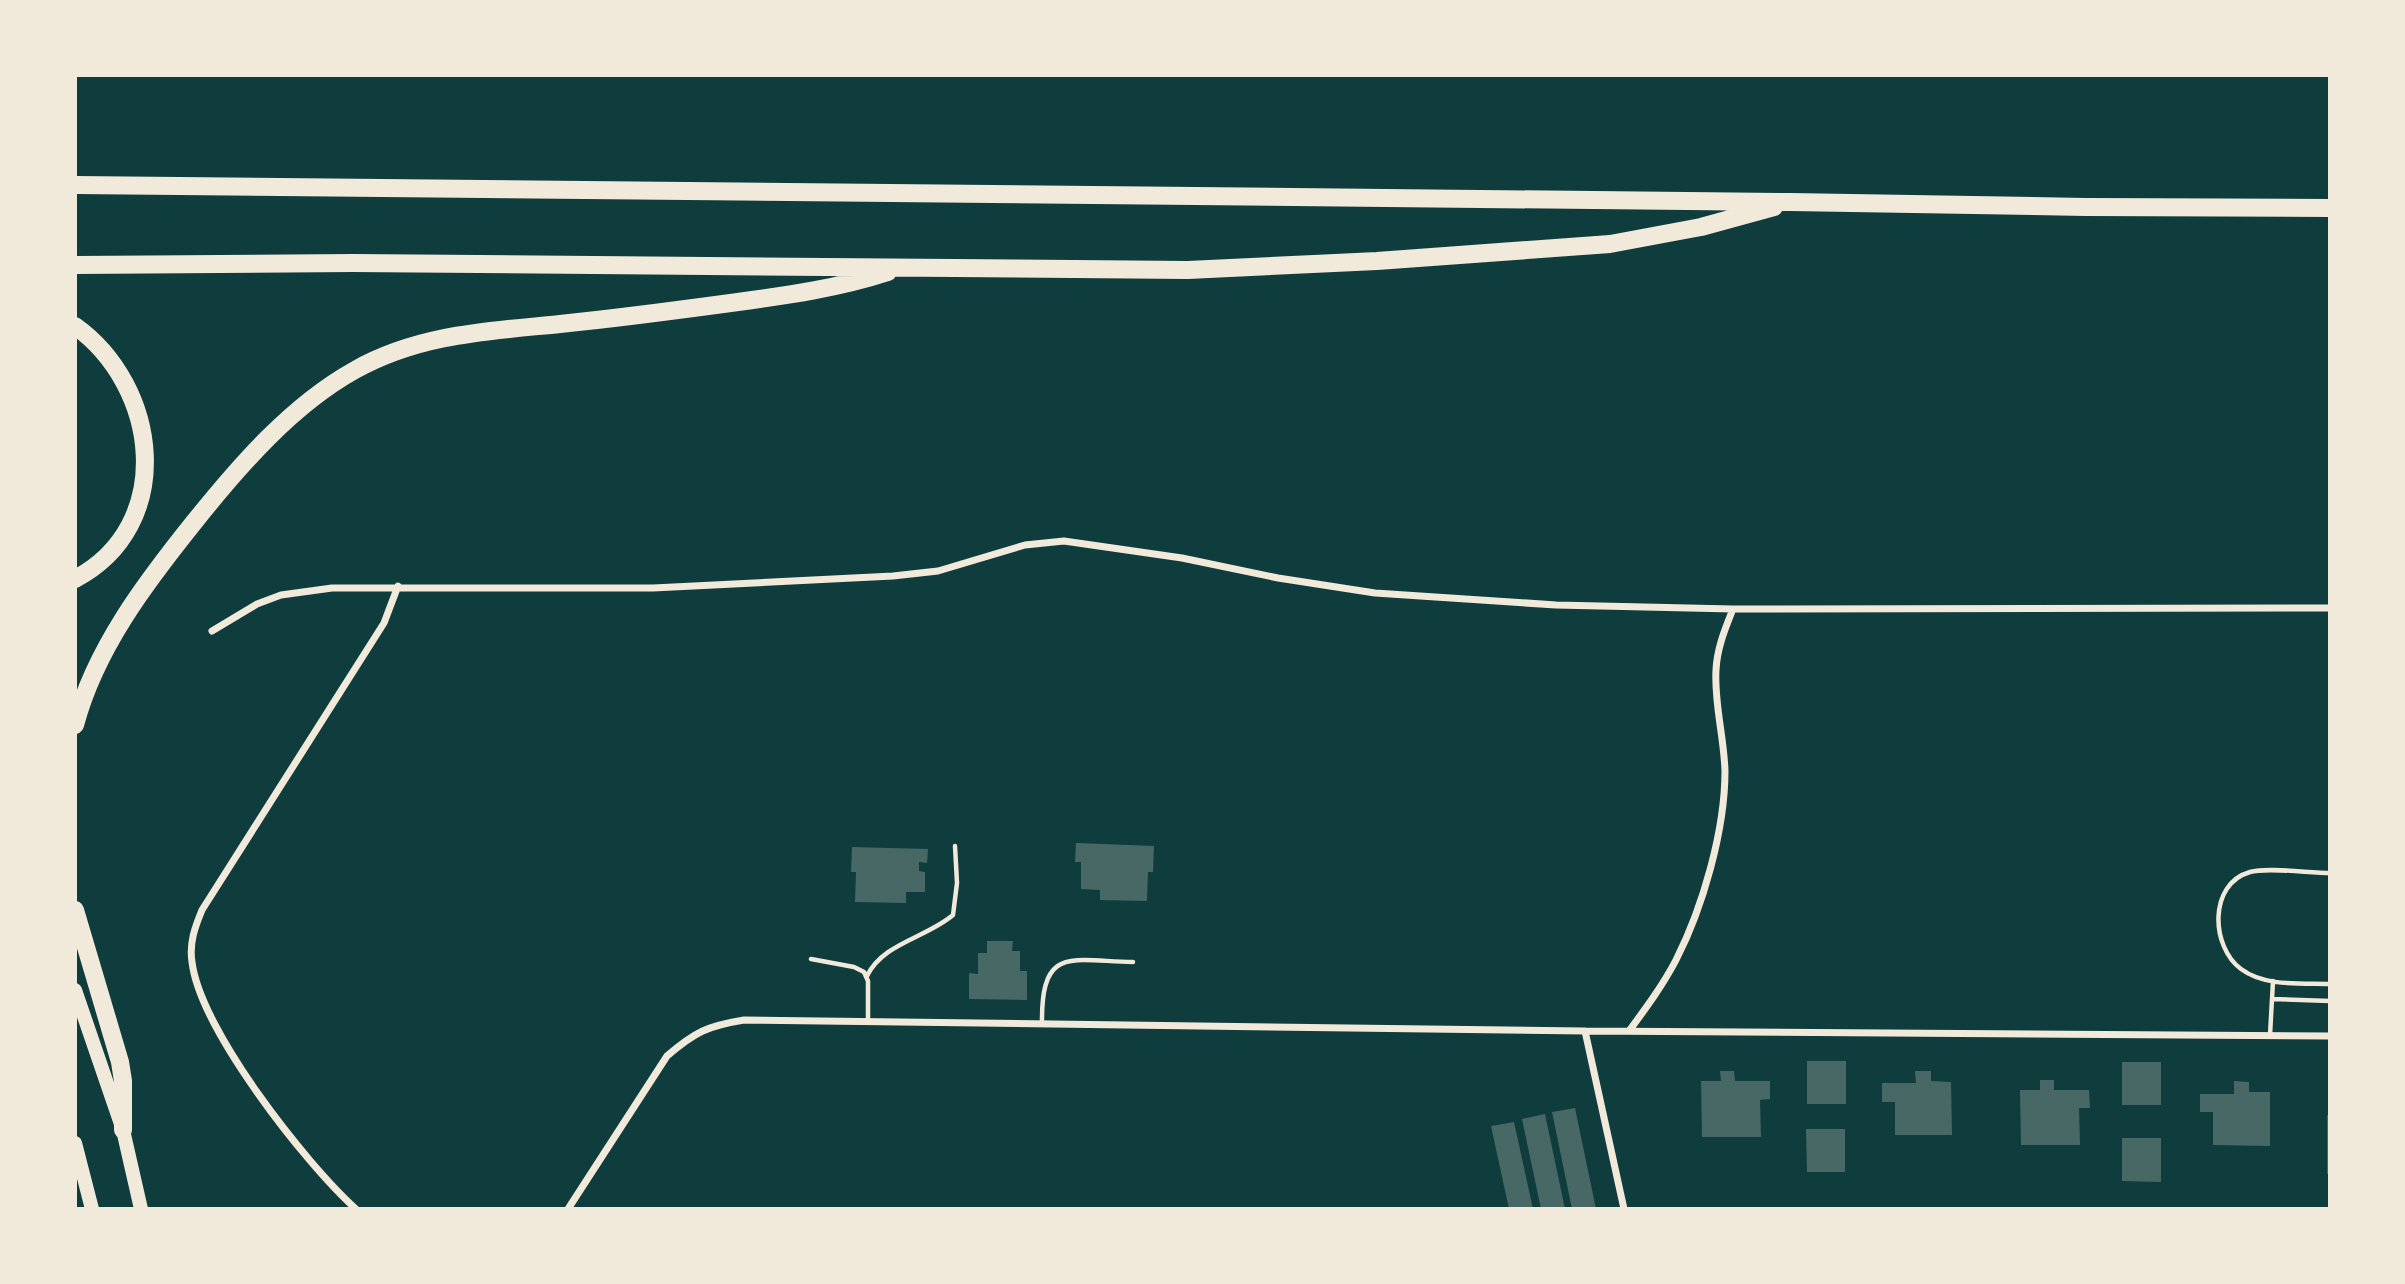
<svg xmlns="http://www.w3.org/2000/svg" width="2405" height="1284" viewBox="0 0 2405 1284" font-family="Spectral,serif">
  <rect width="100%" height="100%" fill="#0f3d3e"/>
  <!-- building -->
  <path fill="#486865" d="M1076 843 1154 846 1153 872H1148L1147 901 1100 900V890L1081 889V862H1075Z
    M852 847 928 849 927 863 919 862V871L925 872V892H906V903L855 902 856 872H851Z
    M987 941H1013L1012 951H1020V971H1027V1000L969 999V973L978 974V953H987Z
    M1807 1061H1846V1104H1807Z
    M2122 1062H2161V1105H2122Z
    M1720 1071H1734L1735 1081H1770V1099L1760 1100 1761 1137H1702L1701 1081H1721Z
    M1915 1071H1931V1081L1951 1082 1952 1135H1895V1102H1882V1083H1916Z
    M2040 1080H2054V1090H2089L2090 1108H2079L2080 1145H2021L2020 1090H2040Z
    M2234 1081 2249 1082V1092H2270V1146L2213 1145V1112H2200V1094H2234Z
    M1575 1108 1596 1209H1572L1552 1112Z
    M1545 1114 1565 1209H1541L1522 1119Z
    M2327 1115H2330V1174H2327Z
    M1514 1122 1533 1209H1509L1491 1126Z
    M1806 1129H1845V1172H1807Z
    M2122 1138H2161V1182L2122 1181Z"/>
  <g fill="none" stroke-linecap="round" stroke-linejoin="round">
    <!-- service -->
    <path stroke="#f1e9da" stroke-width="4.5" d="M2330 873C2309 873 2268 867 2250 872 2208 884 2211 947 2241 969 2265 987 2302 983 2330 984
      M811 959 854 967 864 972 868 981V1021
      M867 976C883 943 926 938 953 915L957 883 955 846
      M2272 999 2330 1001
      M1042 1024C1041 945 1070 961 1133 962
      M2270 1035 2273 981"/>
    <!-- minor -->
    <path stroke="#f1e9da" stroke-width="7" d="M212 631 257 604 281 595 332 588H653L893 576 938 571 1025 545 1064 541 1182 558 1278 578 1375 593 1556 605 1733 609 2330 608
      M1585 1031 1624 1209
      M1629 1031C1646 1008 1663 985 1676 960 1703 907 1725 830 1725 771 1724 737 1714 703 1716 670 1717 648 1725 629 1733 609
      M356 1209C305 1163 200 1029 192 962 189 943 195 927 202 910L384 623 398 586
      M568 1209 667 1056C695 1032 707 1026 744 1020L1585 1031 2330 1036"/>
    <!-- primary -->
    <path stroke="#f1e9da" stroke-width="14" d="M75 990 123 1130 141 1209
      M75 1143 92 1209"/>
    <!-- motorway -->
    <path stroke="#f1e9da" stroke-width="18" d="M75 185 1790 202 2086 207 2330 208
      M75 265 353 263 1188 270 1377 261 1610 244 1701 227 1774 207
      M75 326C159 386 177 525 75 579
      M75 725C95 649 146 582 195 521 240 465 292 405 355 370 419 334 489 331 560 324 620 318 679 310 738 302 789 295 839 288 888 272
      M75 910 120 1062 123 1081V1130"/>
  </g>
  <!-- border -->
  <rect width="2405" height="1284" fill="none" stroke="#f1e9da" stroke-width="154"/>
</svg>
